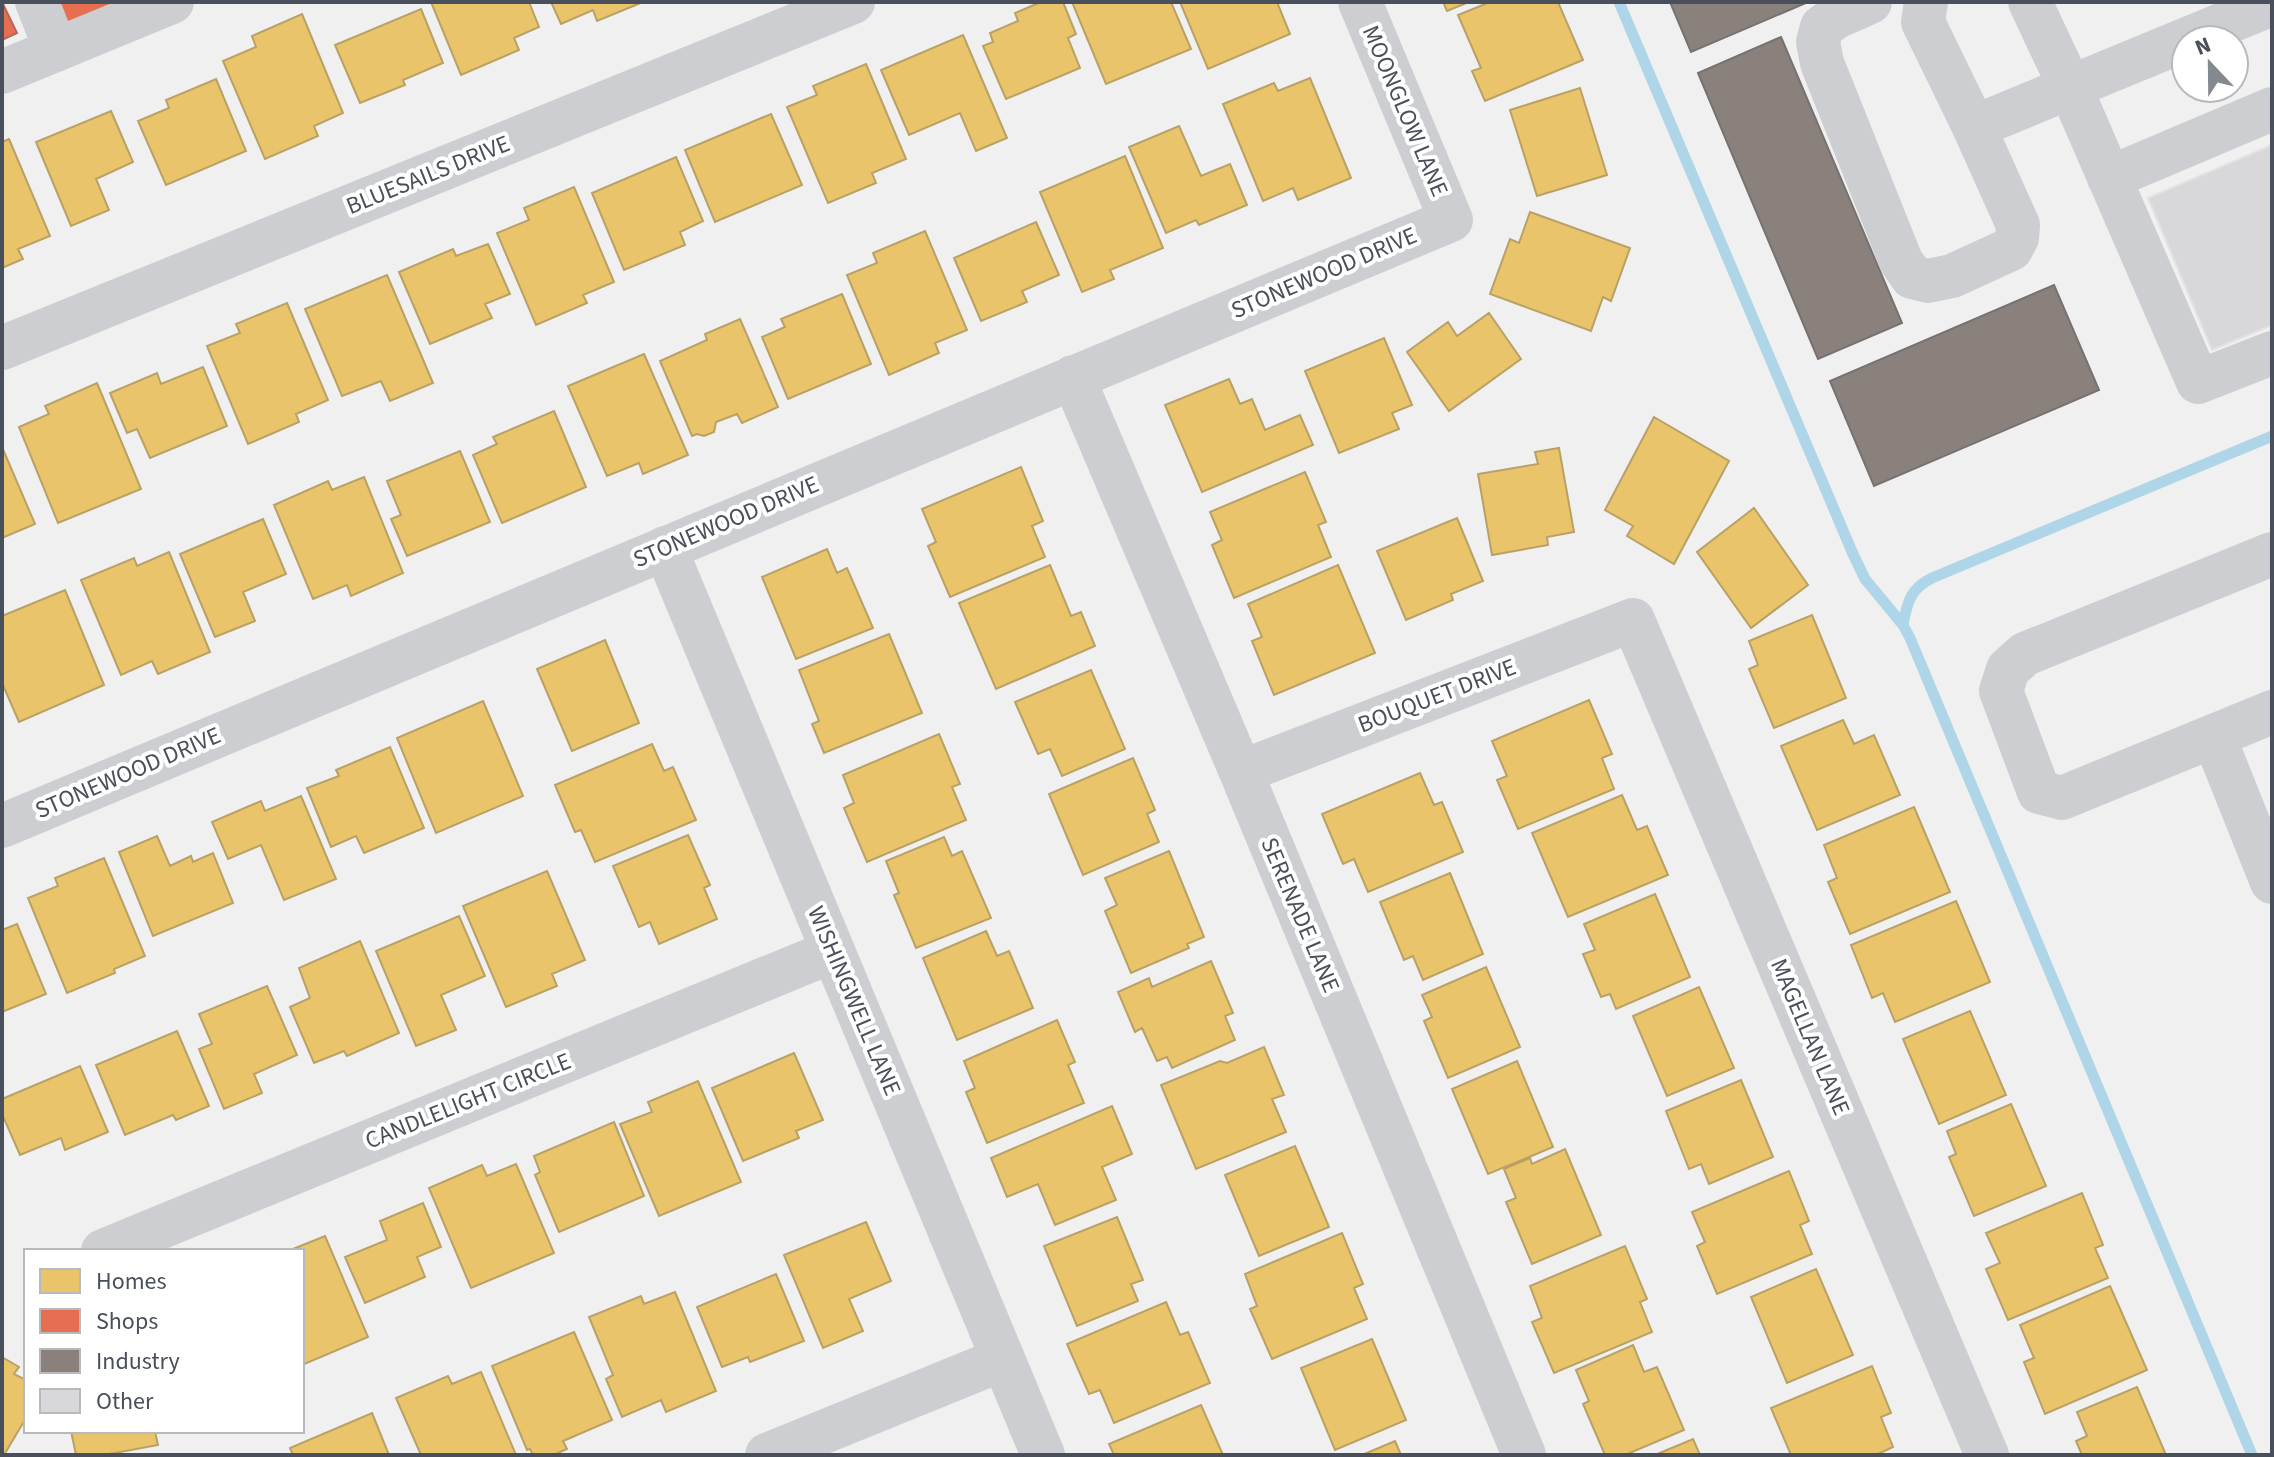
<svg xmlns="http://www.w3.org/2000/svg" width="2274" height="1457" viewBox="0 0 2274 1457" font-family="'Source Sans 3',sans-serif">
  <rect width="100%" height="100%" fill="#f1f0f0"/>
  <!-- homes -->
  <path fill="#e9c46a" stroke="#b9a166" stroke-width="2" d="M431 2H529L539 27 514 38 519 50 461 75Z
    M551 2H643L597 21 593 10 561 24Z
    M1041 2H1063L1076 34 1068 38 1080 68 1006 99 983 46 993 42 990 33 1018 21 1015 13Z
    M1072 2H1171L1191 49 1106 84Z
    M1180 2H1277L1290 34 1208 69Z
    M1443 2H1469L1447 11Z
    M1490 2H1558L1583 60 1485 101 1472 71 1481 68 1458 15Z
    M421 9 443 63 403 80 405 85 360 103 335 45Z
    M302 14 343 113 314 126 318 136 265 159 223 61 256 47 252 36Z
    M963 35 1007 138 976 151 960 113 909 135 881 70Z
    M866 64 906 159 872 173 876 183 828 203 787 107 817 95 813 86Z
    M1310 78 1351 178 1298 200 1293 188 1263 201 1223 104 1274 83 1278 91Z
    M216 79 246 151 166 185 138 121 169 108 166 100Z
    M1580 88 1607 175 1537 196 1510 110Z
    M111 111 133 162 96 179 109 210 71 226 36 142Z
    M771 114 802 185 715 222 685 150Z
    M1179 126 1201 176 1230 164 1247 205 1199 225 1196 220 1166 233 1129 147Z
    M9 139 50 236 18 249 23 259 2 268V142Z
    M1125 156 1163 248 1110 270 1114 279 1082 292 1040 192Z
    M676 157 703 221 680 232 685 245 624 270 592 193Z
    M574 187 614 282 583 295 587 303 536 325 497 233 529 220 524 208Z
    M1530 212 1630 248 1611 301 1603 297 1591 331 1490 294 1510 239 1519 243Z
    M1036 222 1059 275 1022 291 1027 302 981 321 954 258Z
    M925 231 967 330 935 343 939 353 889 375 847 275 877 263 873 253Z
    M488 244 510 294 485 304 492 318 430 344 399 272 453 249 456 256Z
    M387 275 433 383 390 401 381 381 342 396 305 309Z
    M842 294 871 364 788 399 762 337 785 327 781 319Z
    M287 303 328 400 296 414 299 422 248 444 207 346 240 333 236 324Z
    M1489 313 1521 359 1449 411 1407 352 1448 322 1457 336Z
    M740 319 778 407 742 423 737 414 716 422 714 432 704 436 697 434 692 436 660 361 707 340 705 334Z
    M1384 338 1412 405 1392 413 1399 429 1339 453 1305 371Z
    M644 354 688 455 643 474 639 463 607 476 568 386Z
    M203 367 227 426 150 458 137 429 127 433 110 393 157 373 161 384Z
    M1229 379 1240 404 1252 399 1265 430 1300 415 1313 445 1202 492 1165 405Z
    M97 383 141 489 58 523 19 427 49 414 45 406Z
    M554 411 586 487 502 523 473 455 497 444 493 437Z
    M1654 417 1729 461 1674 564 1627 536 1633 526 1605 510Z
    M2 447 35 524 2 538Z
    M1559 448 1574 532 1547 537 1548 545 1492 555 1478 474 1538 464 1535 452Z
    M460 451 490 522 407 556 391 519 401 515 387 481Z
    M1021 467 1043 521 1032 526 1045 557 950 597 928 546 936 542 922 509Z
    M1305 472 1326 522 1318 525 1331 557 1234 598 1212 545 1222 540 1210 512Z
    M364 477 403 573 351 596 347 585 313 599 274 505 328 481 332 490Z
    M1754 508 1808 585 1751 628 1697 552Z
    M1457 518 1483 581 1451 594 1453 600 1406 620 1377 551Z
    M263 519 286 574 243 592 255 621 215 637 180 554Z
    M827 549 837 573 847 568 873 628 796 659 762 577Z
    M169 552 210 652 158 674 152 661 121 675 81 580 134 558 137 566Z
    M1050 565 1071 616 1081 612 1095 646 996 689 959 603Z
    M1338 565 1375 653 1274 695 1252 641 1262 637 1248 604Z
    M65 590 104 685 19 722 2 683V616Z
    M1812 615 1846 698 1774 728 1749 669 1758 665 1749 641Z
    M889 634 922 713 824 753 812 724 819 721 799 670Z
    M605 640 639 723 572 751 537 669Z
    M1091 670 1125 749 1062 776 1050 749 1038 754 1015 702Z
    M1589 700 1612 754 1602 758 1614 789 1518 829 1497 780 1507 776 1492 741Z
    M483 701 523 796 436 833 397 738Z
    M1843 720 1854 744 1874 735 1900 795 1817 830 1781 746Z
    M939 734 960 784 952 787 966 820 867 862 844 808 854 803 843 775Z
    M652 744 664 771 673 767 696 820 595 862 581 830 575 832 555 785Z
    M390 747 424 828 364 853 356 836 331 847 307 788 339 776 336 770Z
    M1133 758 1155 810 1147 814 1159 842 1083 875 1049 794Z
    M1420 773 1434 805 1442 802 1463 852 1368 892 1354 859 1343 864 1322 814Z
    M1622 795 1637 830 1647 826 1668 875 1568 917 1532 833Z
    M301 796 336 879 284 900 261 845 228 859 212 822 261 801 265 811Z
    M1914 807 1950 892 1850 934 1828 882 1837 878 1824 845Z
    M688 835 710 885 704 888 717 919 659 944 650 922 639 927 613 866Z
    M157 836 170 866 191 856 193 862 213 853 233 903 153 936 119 852Z
    M944 837 952 856 962 851 991 918 916 948 894 895 899 893 886 861Z
    M1169 851 1204 937 1187 944 1189 948 1131 973 1105 911 1117 905 1105 878Z
    M104 858 145 956 114 969 115 973 67 993 28 898 58 886 55 878Z
    M547 871 585 960 552 974 557 986 506 1007 463 906Z
    M1450 873 1483 954 1423 980 1413 956 1404 960 1380 902Z
    M1655 894 1690 977 1616 1009 1610 994 1601 997 1583 954 1595 950 1584 924Z
    M1956 901 1990 982 1895 1022 1883 993 1872 998 1851 945Z
    M459 916 485 976 441 995 456 1030 416 1046 376 951Z
    M17 924 46 994 2 1012V930Z
    M986 931 997 956 1009 951 1033 1008 957 1040 923 958Z
    M360 941 399 1033 347 1056 344 1051 314 1063 290 1007 310 998 299 968Z
    M1211 961 1233 1013 1225 1016 1235 1040 1172 1068 1167 1057 1157 1061 1142 1028 1135 1032 1118 992 1149 978 1152 987Z
    M1486 967 1520 1047 1448 1078 1424 1021 1432 1017 1422 995Z
    M267 986 297 1055 254 1074 262 1093 224 1109 199 1049 212 1044 199 1014Z
    M1699 987 1734 1068 1667 1096 1633 1016Z
    M1970 1011 2006 1095 1939 1124 1903 1039Z
    M1057 1020 1075 1062 1068 1065 1084 1103 987 1143 966 1092 975 1088 964 1061Z
    M177 1031 209 1106 176 1120 173 1115 125 1135 96 1065Z
    M1264 1047 1284 1095 1272 1099 1286 1132 1196 1169 1161 1085 1220 1061 1227 1063Z
    M794 1053 823 1120 796 1131 799 1138 743 1161 712 1088Z
    M1517 1061 1553 1147 1488 1174 1452 1089Z
    M80 1066 108 1132 65 1150 61 1138 20 1155 2 1114V1099Z
    M1741 1080 1773 1157 1709 1184 1701 1164 1689 1169 1666 1111Z
    M698 1081 741 1182 659 1216 620 1124 652 1112 648 1102Z
    M2011 1104 2046 1186 1974 1216 1949 1157 1956 1154 1947 1131Z
    M1112 1106 1132 1154 1102 1167 1116 1200 1055 1225 1038 1184 1007 1197 991 1158Z
    M614 1122 644 1196 559 1232 535 1175 540 1172 534 1156Z
    M1295 1146 1329 1227 1259 1256 1225 1175Z
    M1565 1149 1601 1235 1532 1264 1506 1202 1516 1198 1504 1169 1530 1158 1532 1164Z
    M516 1164 554 1253 471 1288 429 1188 482 1165 487 1176Z
    M1789 1171 1809 1221 1800 1225 1812 1254 1717 1294 1697 1246 1705 1242 1692 1212Z
    M2082 1193 2103 1245 2095 1248 2108 1278 2008 1320 1986 1269 2000 1263 1986 1233Z
    M423 1203 441 1247 417 1257 425 1277 365 1303 345 1257 387 1240 380 1221Z
    M1117 1217 1143 1280 1131 1284 1138 1301 1077 1326 1044 1246Z
    M866 1222 891 1281 849 1299 863 1331 823 1348 784 1255Z
    M1342 1233 1363 1284 1354 1288 1367 1319 1272 1359 1250 1309 1257 1306 1245 1274Z
    M325 1236 368 1337 302 1365V1251H288Z
    M1625 1246 1647 1299 1640 1302 1652 1332 1554 1373 1532 1322 1542 1318 1530 1286Z
    M1816 1269 1853 1355 1787 1383 1751 1297Z
    M776 1274 804 1341 750 1362 748 1357 722 1367 697 1307Z
    M2110 1286 2147 1370 2045 1414 2024 1362 2034 1358 2020 1325Z
    M675 1292 716 1391 666 1412 661 1400 622 1417 606 1379 613 1375 589 1317 641 1296 644 1304Z
    M1166 1302 1180 1335 1188 1332 1210 1383 1114 1423 1100 1390 1089 1394 1067 1344Z
    M574 1332 612 1420 563 1441 567 1449 553 1455H533L530 1449 527 1450 492 1366Z
    M1372 1339 1406 1420 1335 1450 1301 1368Z
    M1633 1345 1644 1372 1657 1367 1684 1430 1625 1455H1605L1583 1404 1589 1401 1576 1370Z
    M2 1357 19 1367 14 1374 26 1380V1418L4 1455H2Z
    M1872 1366 1891 1413 1881 1417 1893 1447 1876 1455H1791L1771 1408Z
    M481 1372 516 1455H421L396 1398 448 1376 452 1384Z
    M2137 1387 2166 1455H2082L2076 1441 2087 1436 2077 1412Z
    M1201 1405 1223 1455H1114L1109 1444Z
    M372 1413 389 1455H293L290 1448Z
    M71 1431H155L158 1445 104 1455H76Z
    M1693 1439 1700 1455H1655Z
    M1395 1441 1401 1455H1362Z"/>
  <!-- shops -->
  <path fill="#e76f51" stroke="#b86654" stroke-width="2" d="M2 2 17 33 2 40Z
    M59 2H136L70 29Z"/>
  <!-- industry -->
  <path fill="#8a817c" stroke="#767272" stroke-width="2" d="M1670 2H1808L1691 52Z
    M1781 37 1902 323 1818 359 1698 73Z
    M2054 285 2099 390 1874 486 1830 381Z"/>
  <g fill="none" stroke-linecap="round" stroke-linejoin="round">
    <!-- stream -->
    <path stroke="#afd5e8" stroke-width="11" d="M1619 2 1853 554 1865 579 1903 625 1910 638 2252 1455
      M1903 625C1907 602 1911 588 1932 578L2272 436"/>
  </g>
  <!-- building -->
  <path fill="#d8d8da" stroke="#e2e2e3" stroke-width="2" d="M2272 145V325L2212 350 2148 198Z"/>
  <g fill="none" stroke-linecap="round" stroke-linejoin="round">
    <!-- minor -->
    <path stroke="#ccced1" stroke-width="44" d="M37 2 56 50
      M1870 2 1836 17 1822 27 1818 42 1822 63 1901 261 1912 277 1928 281 1952 276 2011 249 2017 238 2018 225 1974 127
      M1926 2 1923 22 1974 127 2272 4
      M2030 2 2070 87 2198 382 2272 353
      M2 72 172 2
      M2109 178 2272 109
      M2 348 853 2
      M1073 377 1241 772 1524 1455
      M665 548 1043 1455
      M2272 554 2025 654 2008 669 2001 691 2039 792 2062 798 2272 712
      M2214 737 2272 882
      M1241 772 1633 620 1987 1455
      M2 826 1451 220 1360 2
      M103 1251 833 951
      M767 1455 1003 1359"/>
  </g>
  <g text-anchor="middle" dominant-baseline="central" stroke-width="8" stroke-linejoin="round" paint-order="stroke">
    <!-- street labels -->
    <g font-size="24" fill="#49505b" stroke="#fff">
      <text transform="translate(1405 111) rotate(67)">MOONGLOW LANE</text>
      <text transform="translate(428 175) rotate(-22)">BLUESAILS DRIVE</text>
      <text transform="translate(1324 273) rotate(-23)">STONEWOOD DRIVE</text>
      <text transform="translate(726 522) rotate(-23)">STONEWOOD DRIVE</text>
      <text transform="translate(1437 696) rotate(-21)">BOUQUET DRIVE</text>
      <text transform="translate(128 773) rotate(-23)">STONEWOOD DRIVE</text>
      <text transform="translate(1300 915) rotate(67)">SERENADE LANE</text>
      <text transform="translate(854 1001) rotate(67)">WISHINGWELL LANE</text>
      <text transform="translate(1810 1037) rotate(67)">MAGELLAN LANE</text>
      <text transform="translate(468 1101) rotate(-22)">CANDLELIGHT CIRCLE</text>
    </g>
  </g>
  <!-- border -->
  <rect width="2274" height="1457" fill="none" stroke="#49505b" stroke-width="8"/>
  <!-- legend -->
  <rect x="24" y="1249" width="280" height="184" fill="#ffffff" stroke="#b6b9bd" stroke-width="2"/>
  <rect x="40" y="1269" width="40" height="24" fill="#e9c46a" stroke="#b6b9bd" stroke-width="2"/>
  <text x="96" y="1289" font-size="24" fill="#49505b">Homes</text>
  <rect x="40" y="1309" width="40" height="24" fill="#e76f51" stroke="#b6b9bd" stroke-width="2"/>
  <text x="96" y="1329" font-size="24" fill="#49505b">Shops</text>
  <rect x="40" y="1349" width="40" height="24" fill="#8a817c" stroke="#b6b9bd" stroke-width="2"/>
  <text x="96" y="1369" font-size="24" fill="#49505b">Industry</text>
  <rect x="40" y="1389" width="40" height="24" fill="#d8d8da" stroke="#b6b9bd" stroke-width="2"/>
  <text x="96" y="1409" font-size="24" fill="#49505b">Other</text>
  <!-- north arrow -->
  <g transform="translate(2210 64) rotate(338)"><circle r="38" fill="#ffffff" stroke="#b6b9bd" stroke-width="2"/>
  <path d="M0-6L14 30L0 20L-14 30Z" fill="#84888f"/>
  <text y="-12" font-size="22" font-weight="bold" text-anchor="middle" fill="#49505b">N</text>
  </g>
</svg>
